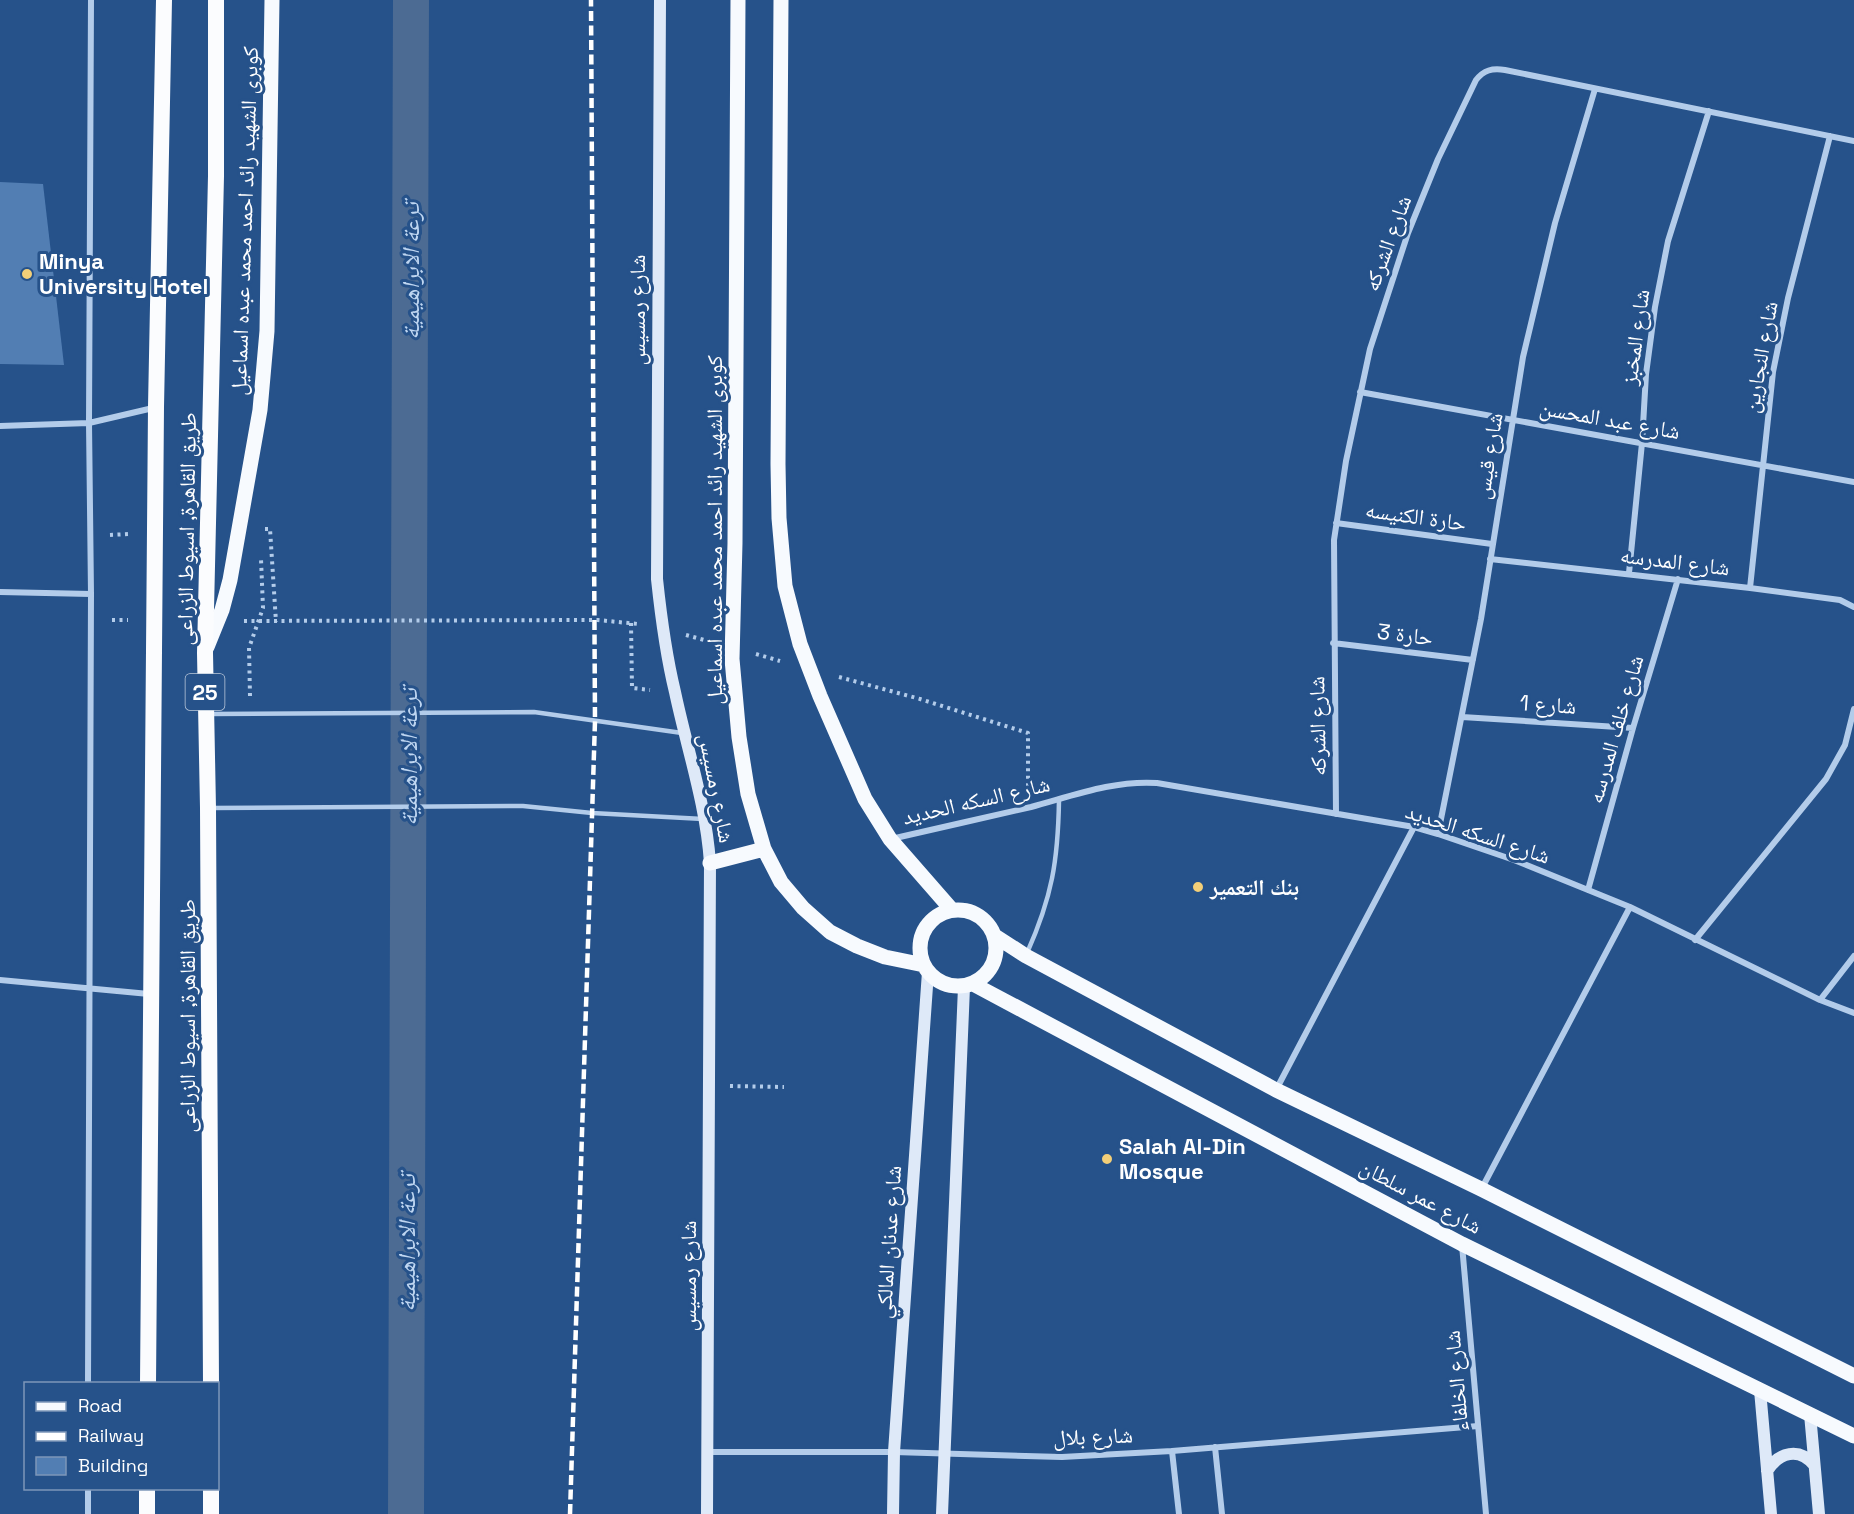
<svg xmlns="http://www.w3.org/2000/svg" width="1854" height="1514" viewBox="0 0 1854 1514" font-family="'Space Grotesk','Noto Naskh Arabic',sans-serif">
  <rect width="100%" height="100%" fill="#26528a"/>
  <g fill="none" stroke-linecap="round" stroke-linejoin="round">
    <!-- canal -->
    <path stroke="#4c6b93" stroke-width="36" d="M406 1514 411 0"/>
  </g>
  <!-- building -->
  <path fill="#527eb3" d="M0 182 43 184 64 365 0 364Z"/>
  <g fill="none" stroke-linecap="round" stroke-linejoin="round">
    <!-- path -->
    <path stroke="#b3ccea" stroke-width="4" stroke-dasharray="3 4.5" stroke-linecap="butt" d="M265 529H270L276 622
      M110 535 129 534
      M112 620H128
      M244 621 598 620 638 624
      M631 623 632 688 650 690
      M686 635 708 641
      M756 654 780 661
      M839 677 920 699 1028 733V786
      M250 696 249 648 263 608 261 559
      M730 1086 784 1087"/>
    <!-- service -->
    <path stroke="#b3ccea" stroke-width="4.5" d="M208 714 534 712 682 733
      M211 808 523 806 592 813 703 819
      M1027 953C1052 897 1058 861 1059 800"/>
    <!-- minor -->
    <path stroke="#b3ccea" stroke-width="6" d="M1360 392 1854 482
      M0 426 89 423 153 408
      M1336 523 1492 544
      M1490 559 1750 588 1840 600 1854 607
      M1629 573 1642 443 1646 374 1655 307 1668 241 1709 111
      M1750 588 1773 372 1788 298 1830 136
      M0 592 91 594
      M1333 643 1473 660
      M1462 717 1633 728
      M1336 814 1334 540 1346 461 1370 349 1408 233 1438 159 1476 80C1484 70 1492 68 1505 70L1854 141
      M1438 834 1481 619 1523 357 1555 223 1595 89
      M891 839C938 828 984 818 1031 807 1072 796 1114 780 1157 783L1414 827 1438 834 1514 860 1630 907 1820 1000 1854 1013
      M1588 890 1633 728 1678 579
      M1695 940 1826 779 1845 745 1854 709
      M0 980 149 994
      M1820 1000 1854 956
      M1276 1090 1414 827
      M1482 1188 1630 907
      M1462 1245 1486 1514
      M88 1384 91 594 89 423 91 0
      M1215 1447 1222 1514
      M1172 1451 1179 1514
      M708 1452H894L1062 1457 1172 1451 1478 1426
      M88 1514V1488"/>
    <!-- secondary -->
    <path stroke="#dee9f8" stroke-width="12" d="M660 0 657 579C661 617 666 655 675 692 687 749 706 804 710 863L707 1514
      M1760 1390 1771 1514
      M1810 1414 1819 1514
      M1767 1471C1779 1452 1799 1447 1814 1465
      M893 1514 894 1452 928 972
      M942 1514 964 987"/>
    <!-- primary -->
    <path stroke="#f7fafe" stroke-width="15" d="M738 0 735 543 732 659 739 737 748 794 764 849 781 882 803 908 830 932 857 946 885 957 924 965
      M781 0 778 464 779 518 785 586 800 644 820 696 865 799 890 839 952 910
      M207 647 222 610 230 580 260 410 267 331 272 0
      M710 863 764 849
      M920 948a38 38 0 1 1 76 0a38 38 0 1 1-76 0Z
      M995 936 1026 956 1276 1090 1481 1189 1854 1376
      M973 984 1462 1244 1854 1436"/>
    <!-- trunk -->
    <path stroke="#fbfcfe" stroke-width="16" d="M148 1384 156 407 164 0
      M211 1384 208 808 205 653 216 176V0
      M211 1488V1514
      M147 1514V1488"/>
    <!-- rail -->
    <path stroke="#fff" stroke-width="4.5" stroke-dasharray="10 4.5" stroke-linecap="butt" d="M570 1514 595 721 591 0"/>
  </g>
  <!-- markers -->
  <g fill="#f3cf78" stroke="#26528a" stroke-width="2">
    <circle cx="27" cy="274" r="6"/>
    <circle cx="1198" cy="887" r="6"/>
    <circle cx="1107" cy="1159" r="6"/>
  </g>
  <g text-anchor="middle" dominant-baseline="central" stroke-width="6" stroke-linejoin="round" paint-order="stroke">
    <!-- shield labels -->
    <rect fill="#26528a" stroke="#becbdc" stroke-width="1.5" x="185.5" y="674" width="39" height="36" rx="4.5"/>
    <g font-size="21" font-weight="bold" fill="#fff">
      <text x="205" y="692">25</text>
    </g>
    <!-- street labels -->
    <g font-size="22" fill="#fff" stroke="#26528a">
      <text transform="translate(244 221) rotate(-88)">كوبرى الشهيد رائد احمد محمد عبده اسماعيل</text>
      <text transform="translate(1387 243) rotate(-70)">شارع الشركه</text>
      <text transform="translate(637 310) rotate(-90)">شارع رمسيس</text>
      <text transform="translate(1635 337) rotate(-82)">شارع المخبز</text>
      <text transform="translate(1760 357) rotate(-80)">شارع النجارين</text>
      <text transform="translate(1610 419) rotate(10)">شارع عبد المحسن</text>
      <text transform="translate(1488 456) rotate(-81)">شارع قيس</text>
      <text transform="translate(1416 516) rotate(8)">حارة الكنيسه</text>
      <text transform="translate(186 529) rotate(-89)">طريق القاهرة, اسيوط الزراعى</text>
      <text transform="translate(714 530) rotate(-90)">كوبرى الشهيد رائد احمد محمد عبده اسماعيل</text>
      <text transform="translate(1675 561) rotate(7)">شارع المدرسه</text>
      <text transform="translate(1405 634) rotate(7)">حارة 3</text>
      <text transform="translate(1548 704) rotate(4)">شارع 1</text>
      <text transform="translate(1317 726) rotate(-91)">شارع الشركه</text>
      <text transform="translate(1615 729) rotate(-74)">شارع خلف المدرسه</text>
      <text transform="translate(717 788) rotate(79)">شارع رمسيس</text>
      <text transform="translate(976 800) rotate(-13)">شارع السكه الحديد</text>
      <text transform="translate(1478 833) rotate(18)">شارع السكه الحديد</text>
      <text transform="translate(187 1016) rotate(-90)">طريق القاهرة, اسيوط الزراعى</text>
      <text transform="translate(1421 1196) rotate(28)">شارع عمر سلطان</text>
      <text transform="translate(888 1242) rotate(-86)">شارع عدنان المالكي</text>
      <text transform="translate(688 1276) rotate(-90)">شارع رمسيس</text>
      <text transform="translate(1456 1381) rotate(-95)">شارع الخلفاء</text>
      <text transform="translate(1093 1436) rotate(-2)">شارع بلال</text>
    </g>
    <!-- poi labels -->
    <g font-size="22" font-weight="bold" fill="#fff" stroke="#26528a" text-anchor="start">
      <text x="39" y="261">Minya<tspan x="39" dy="25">University Hotel</tspan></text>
      <text x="1210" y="887">بنك التعمير</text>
      <text x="1119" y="1146">Salah Al-Din<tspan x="1119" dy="25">Mosque</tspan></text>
    </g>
    <!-- water labels -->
    <g font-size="24" font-style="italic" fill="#bfd6f1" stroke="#26528a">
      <text transform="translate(410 271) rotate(-90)">ترعة الابراهيمية</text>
      <text transform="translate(408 757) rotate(-90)">ترعة الابراهيمية</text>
      <text transform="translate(406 1243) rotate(-90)">ترعة الابراهيمية</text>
    </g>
  </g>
  <!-- legend -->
  <rect x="24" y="1382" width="195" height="108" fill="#26528a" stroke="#7d97b9" stroke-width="1.5"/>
  <rect x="36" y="1402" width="30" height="9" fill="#f7fafe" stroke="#7d97b9" stroke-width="1.5"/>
  <text x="78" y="1412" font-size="18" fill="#ffffff">Road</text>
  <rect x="36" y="1432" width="30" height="9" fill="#ffffff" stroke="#7d97b9" stroke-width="1.5"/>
  <text x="78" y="1442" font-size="18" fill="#ffffff">Railway</text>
  <rect x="36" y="1457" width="30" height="18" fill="#527eb3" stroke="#7d97b9" stroke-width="1.5"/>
  <text x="78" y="1472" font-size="18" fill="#ffffff">Building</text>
</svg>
